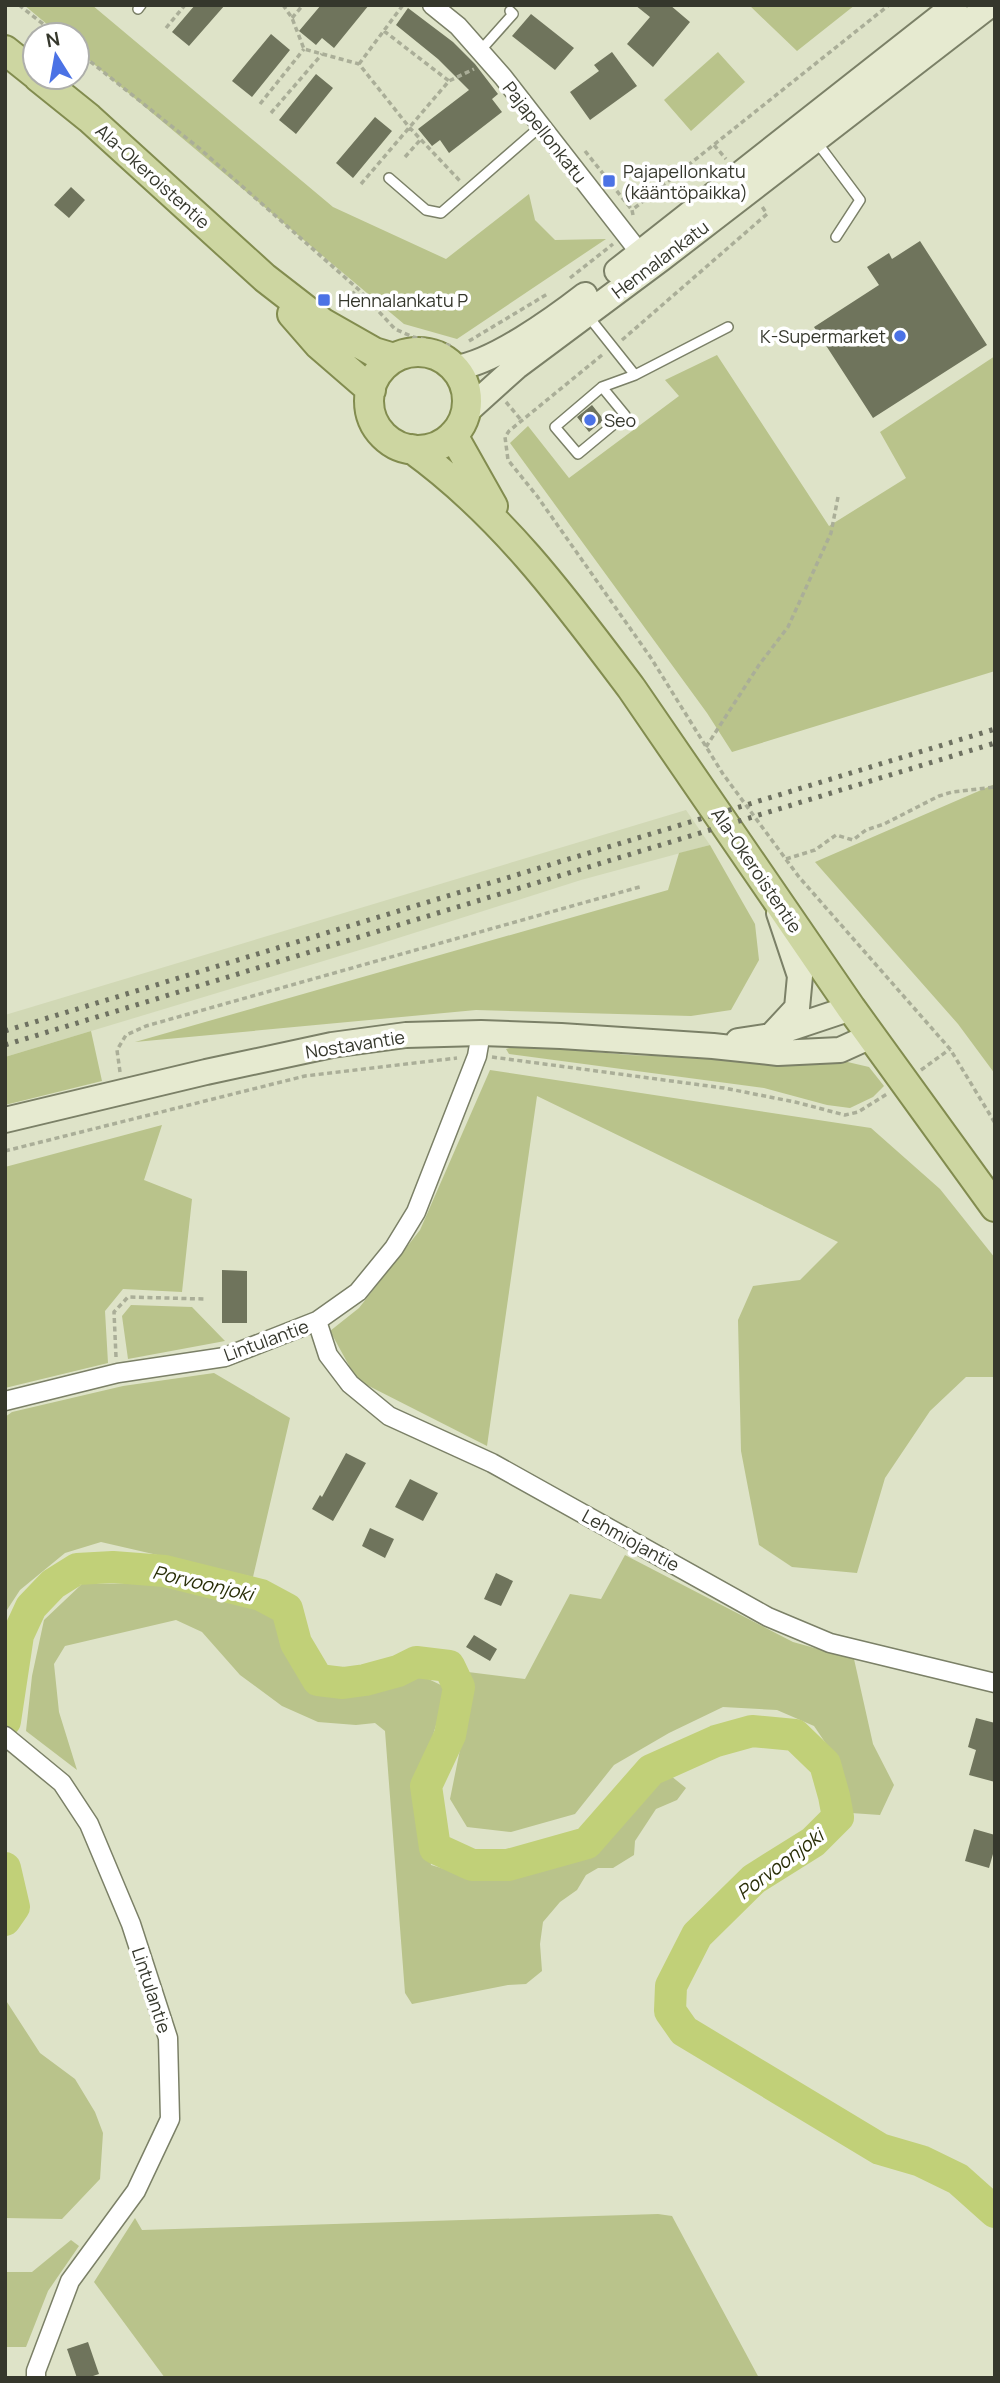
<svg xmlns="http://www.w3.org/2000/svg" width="1000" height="2383" viewBox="0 0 1000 2383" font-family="Manrope,sans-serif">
  <rect width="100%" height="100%" fill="#dee3c8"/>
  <!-- built -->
  <path fill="#d1d8b5" d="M686 810 710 845 581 880 373 946 5 1057V1015Z"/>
  <!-- green -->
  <path fill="#b9c38b" d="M24 5H92L333 207 446 259 529 194 535 220 555 240 606 239 457 339 404 324 77 50V35H60Z
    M749 5H855L797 51Z
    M718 52 745 82 691 131 664 100Z
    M717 355 829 526 906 478 880 432 995 356V671L732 752 707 713 510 443 528 426 569 478 679 396 665 380Z
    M995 784V1074L958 1024 815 862Z
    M710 845 755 924 759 960 731 1010 691 1016 476 1010 135 1042 668 890 679 853Z
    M91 1031 102 1081 5 1105V1057Z
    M520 1045 629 1055 774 1060H839L869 1067 884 1086 873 1097 850 1108 827 1105 764 1088 509 1054 506 1049Z
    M490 1070 871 1128 940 1189 995 1258V1377H966L930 1411 885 1478 857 1573 792 1567 759 1545 741 1451 738 1320 753 1286 800 1280 838 1242 537 1096 487 1446 357 1380 330 1331 359 1308 420 1230Z
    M162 1125 144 1180 192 1199 182 1292 123 1289 105 1311 108 1363 5 1388V1167Z
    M131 1305 192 1307 225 1341 128 1359 122 1316Z
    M214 1373 290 1418 253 1577 101 1542 65 1553 20 1590 5 1613V1417L12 1412 123 1386Z
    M625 1555 793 1642 854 1659 873 1744 894 1785 880 1815 851 1813 835 1757 814 1726 777 1710 723 1707 669 1733 614 1765 575 1814 511 1832 467 1827 450 1799 469 1705 468 1672 525 1679 570 1594 601 1599Z
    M163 1583 259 1610 275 1619 280 1643 311 1689 346 1697 416 1673 447 1688 420 1779 431 1865 458 1873 519 1875 587 1852 666 1772 686 1788 677 1800 656 1809 635 1841 634 1855 613 1868H598L586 1875 577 1890 560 1902 543 1922 540 1944 542 1971 526 1984 508 1985 412 2004 405 1993 385 1731 375 1723 356 1725 318 1722 282 1706 240 1675 202 1632 176 1620 65 1646 54 1664 59 1712 77 1770 26 1731 32 1676 44 1620 82 1584Z
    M5 1999 40 2053 75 2079 95 2112 103 2133 100 2179 62 2219 5 2218Z
    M658 2214 672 2216 759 2378H165L94 2282 135 2218 142 2230Z
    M71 2240 79 2246 48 2291 26 2347H5V2272H32Z"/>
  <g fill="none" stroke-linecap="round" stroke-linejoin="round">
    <!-- river -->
    <path stroke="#c1d078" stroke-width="32" d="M5 1721 18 1635 31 1607 53 1584 77 1569 113 1567 165 1571 261 1595 287 1609 296 1643 318 1680 343 1683 365 1680 398 1671 416 1662 449 1666 459 1687 450 1735 426 1786 435 1848 472 1865H508L587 1843 651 1770 716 1741 752 1731 795 1735 825 1764 834 1796 838 1817 813 1842 754 1879 697 1935 671 1986 670 2011 684 2031 880 2149 921 2161 958 2179 995 2212
      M5 1868 14 1907 5 1920"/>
  </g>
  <!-- building -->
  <path fill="#6f745c" d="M195 5H225L189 46 172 32Z
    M321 5H369L334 48 322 38 316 45 299 31Z
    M635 5H670L690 22 653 67 627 44 650 17Z
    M408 8 453 42 475 64 498 94 492 99 502 112 449 153 440 140 432 146 418 129 469 90 438 59 396 25Z
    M531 14 574 48 555 70 512 36Z
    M271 34 290 50 252 97 232 81Z
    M612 52 637 86 590 120 570 92 599 71 594 65Z
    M316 74 333 88 296 134 279 120Z
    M375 117 392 131 353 178 336 163Z
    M71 187 85 200 69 218 54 205Z
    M920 241 987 345 873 418 814 327 879 285 867 267 889 253 892 259Z
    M592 405 604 420 589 432 577 417Z
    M222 1270 247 1271V1323H222Z
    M346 1453 366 1463 333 1521 312 1509 320 1495 322 1497Z
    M410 1479 438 1493 423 1521 395 1507Z
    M370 1528 394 1539 385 1558 362 1546Z
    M496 1573 513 1581 501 1606 484 1599Z
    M474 1635 497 1649 490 1661 466 1647Z
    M976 1718 995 1723V1782L969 1775 976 1750 968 1747Z
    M974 1829 995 1835V1847L989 1868 965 1861Z
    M88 2342 99 2374 87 2378H77L67 2349Z"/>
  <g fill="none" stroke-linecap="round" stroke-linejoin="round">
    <!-- lane casing -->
    <g stroke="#7b8067" stroke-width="12">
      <path id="lane" d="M138 9 141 5
        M480 51 513 14 510 11
        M816 141 860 200 836 237
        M389 178 426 210 441 213 541 126
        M588 316 635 375
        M602 387 625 415 578 454 555 427 602 387 635 375 728 327"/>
    </g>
    <!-- street casing -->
    <g stroke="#7b8067" stroke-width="21">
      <path id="street" d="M432 5 458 26 503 77 647 262
        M317 1321 328 1355 350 1384 389 1416 492 1463 768 1617 830 1643 995 1683
        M5 1401 118 1373 225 1357 317 1321 358 1292 394 1248 416 1212 477 1056 481 1033
        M5 1736 62 1783 89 1824 131 1924 168 2038 170 2119 136 2191 70 2281 36 2371V2378"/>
    </g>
    <!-- secondary casing -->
    <g stroke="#7b8067" stroke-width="28">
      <path id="secondary" d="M617 271 955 5
        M455 368C493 363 554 319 585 295
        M466 412 516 367 661 259 990 5
        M779 1032 851 1008
        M738 1041 771 1036 797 1008 800 976 779 913
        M5 1120 206 1072 332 1045 406 1035 481 1033 561 1036 713 1046 778 1053 840 1050 871 1036"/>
    </g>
    <!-- primary casing -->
    <g stroke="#828c4f" stroke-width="32">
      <path id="primary" d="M5 50 35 74
        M38 77 89 118 265 278 323 323 374 352 394 358
        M292 314 319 345 371 390
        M369 401a49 49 0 1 1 98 0a49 49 0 1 1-98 0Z
        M453 435 493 506
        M412 449C502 514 566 601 632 689L851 1008 995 1207"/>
    </g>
    <!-- path -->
    <path stroke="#aaae98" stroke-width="3.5" stroke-dasharray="5 3.5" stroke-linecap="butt" d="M19 5 57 35
      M283 5 292 18 304 49 359 64 409 127 460 181
      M292 18 303 5
      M166 28 185 5
      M384 31 449 81
      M77 51 199 148 358 289 395 329 413 337 452 346
      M359 64 403 5
      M260 104 304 49
      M271 113 322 54
      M714 145 726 159
      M585 151 632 210
      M405 157 421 139
      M361 184 449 81 474 69
      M633 215 632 210 889 5
      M570 278 613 244
      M338 306 358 289
      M622 340 767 214 761 205
      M469 341 549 293
      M602 355 509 431 505 437 508 460 537 496 651 658 723 774 799 877 950 1049 995 1123
      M506 402 522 421
      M706 747 759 665 788 627 831 533 838 497
      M786 859 815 850 836 835 853 840 866 830 884 824 939 796 952 792 995 787
      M492 1057 724 1088 795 1102 845 1115 858 1112 887 1094
      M921 1070 950 1049
      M120 1072 117 1050 126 1035 146 1026 643 886
      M5 1151 305 1076 457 1058
      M116 1357 114 1312 128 1297 204 1299"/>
    <!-- lane -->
    <use href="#lane" stroke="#fff" stroke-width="9"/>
    <!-- street -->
    <use href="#street" stroke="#fff" stroke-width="18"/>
    <!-- secondary -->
    <use href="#secondary" stroke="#e6ead0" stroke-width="24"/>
    <!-- primary -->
    <use href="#primary" stroke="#cdd6a1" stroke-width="28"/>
    <!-- rail -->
    <path stroke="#6e7161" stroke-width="5" stroke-dasharray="3.5 7" stroke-linecap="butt" d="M5 1031 995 729
      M5 1045 995 743"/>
  </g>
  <!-- markers -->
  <g fill="#4b72e5" stroke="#fff" stroke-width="2.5">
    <rect x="602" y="174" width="14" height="14" rx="3.5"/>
    <rect x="317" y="293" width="14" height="14" rx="3.5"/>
    <circle cx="900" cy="336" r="7"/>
    <circle cx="590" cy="420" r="7"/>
  </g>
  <g text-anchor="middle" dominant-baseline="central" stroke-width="7" stroke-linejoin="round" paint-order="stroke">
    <!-- street labels -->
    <g font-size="18" fill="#35372c" stroke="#fff">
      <text transform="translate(545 132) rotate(52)">Pajapellonkatu</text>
      <text transform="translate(153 176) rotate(42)">Ala-Okeroistentie</text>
      <text transform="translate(660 259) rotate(-37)">Hennalankatu</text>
      <text transform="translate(757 870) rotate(56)">Ala-Okeroistentie</text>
      <text transform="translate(355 1044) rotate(-9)">Nostavantie</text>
      <text transform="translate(266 1340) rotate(-20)">Lintulantie</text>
      <text transform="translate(631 1540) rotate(29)">Lehmiojantie</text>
      <text transform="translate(152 1990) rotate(72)">Lintulantie</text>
    </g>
    <!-- poi labels -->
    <g font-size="18" fill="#35372c" stroke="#fff" text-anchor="start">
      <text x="623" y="171">Pajapellonkatu<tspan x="623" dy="21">(kääntöpaikka)</tspan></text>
      <text x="338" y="300">Hennalankatu P</text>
      <text x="886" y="336" text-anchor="end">K-Supermarket</text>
      <text x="604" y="420">Seo</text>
    </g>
    <!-- water labels -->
    <g font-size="19" font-style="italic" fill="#292e07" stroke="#fff">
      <text transform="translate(203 1583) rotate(13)">Porvoonjoki</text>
      <text transform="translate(780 1864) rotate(-37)">Porvoonjoki</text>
    </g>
  </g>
  <!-- border -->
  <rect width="1000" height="2383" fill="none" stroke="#35372c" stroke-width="14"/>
  <!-- north arrow -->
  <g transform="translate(56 56) rotate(349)"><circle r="33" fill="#ffffff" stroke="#aeafab" stroke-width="2"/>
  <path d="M0-5L12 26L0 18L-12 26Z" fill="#4b72e5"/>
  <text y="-10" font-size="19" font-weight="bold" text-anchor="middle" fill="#35372c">N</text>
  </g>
</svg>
